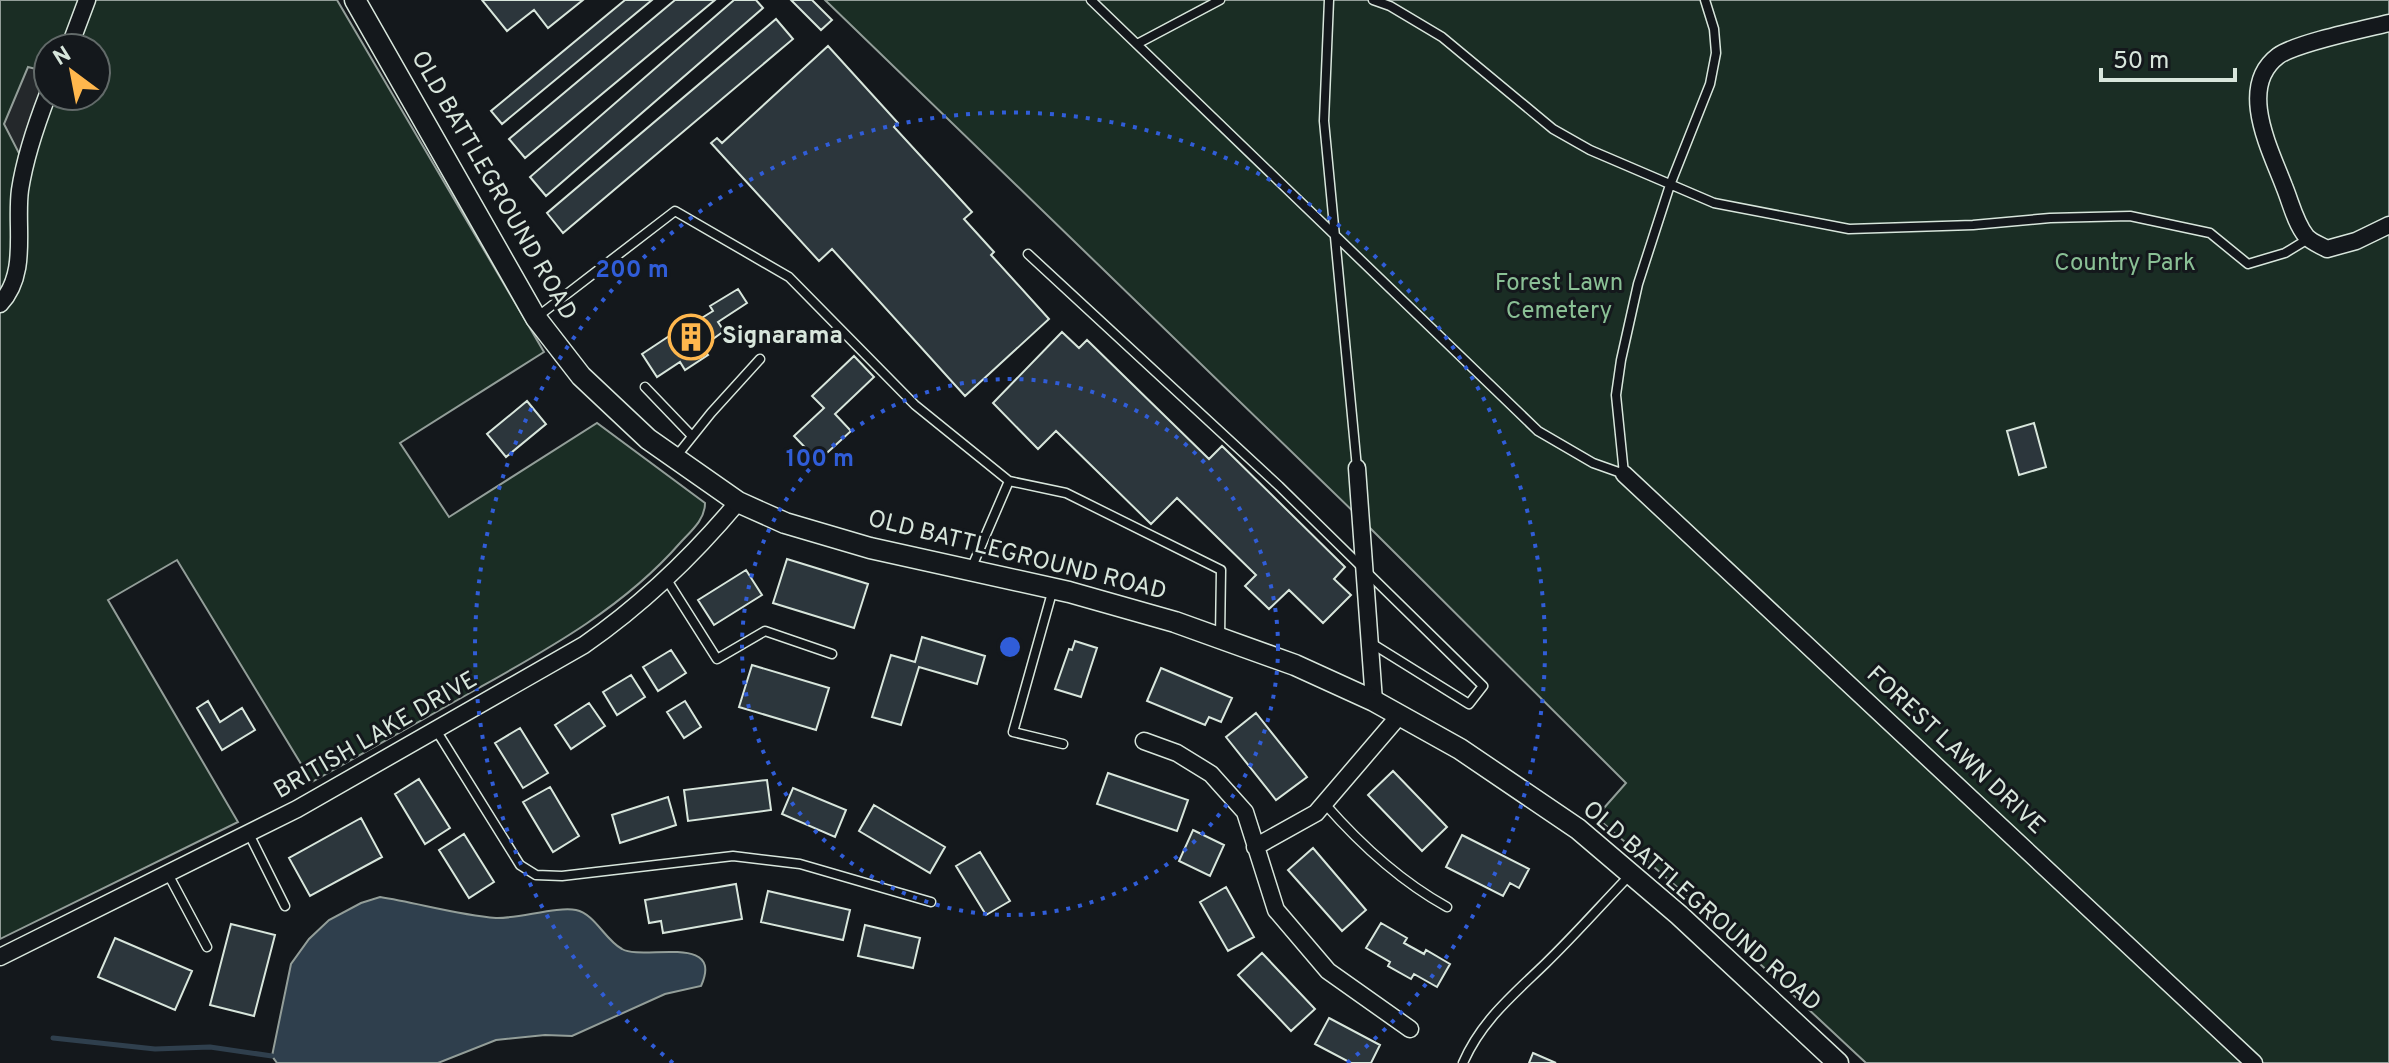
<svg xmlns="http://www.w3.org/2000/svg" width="2389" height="1063" viewBox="0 0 2389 1063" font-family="Overpass,sans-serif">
  <rect width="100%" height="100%" fill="#14181c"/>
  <!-- green -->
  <path fill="#1a2d24" stroke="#939e99" stroke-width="2" fill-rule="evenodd" d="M0 0H337L544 352 400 443 449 517 597 423 705 503C705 520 691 531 680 543 624 607 550 648 477 689 422 720 367 751 312 782L177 560 108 600 238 822 0 939ZM48 48H96V96H48Z
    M825 0H2389V1063H1866L1684 893 1596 817 1626 783 1362 520Z"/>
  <!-- parking -->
  <path fill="#24282b" stroke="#939e99" stroke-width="2" d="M28 67 48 72V94L25 165 4 124Z"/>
  <!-- water -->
  <path fill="#2f3f4d" stroke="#939e99" stroke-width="2" d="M380 897C418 903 458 915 496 918 517 919 558 906 576 910 595 914 605 940 622 949 642 961 725 933 701 986L665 994 572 1036 545 1035 496 1040 438 1063H277L272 1056 291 964 309 939 329 920 361 903Z"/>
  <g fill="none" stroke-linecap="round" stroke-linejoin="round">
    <!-- stream -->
    <path stroke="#2f3f4d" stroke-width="5" d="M53 1038 155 1049 210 1047 272 1056"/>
  </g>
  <!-- building -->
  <path fill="#2c363c" stroke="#d8e6dc" stroke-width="2" d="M482 0H583L548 28 534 10 507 31Z
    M625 0H652L502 124 491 111Z
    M675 0H715L525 158 509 139Z
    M734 0H756L763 8 546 196 530 177Z
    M791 0H812L832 20 821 30Z
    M776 19 793 39 563 233 547 213Z
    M828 46 898 123 894 127 972 212 964 219 994 252 991 255 1049 319 965 396 832 249 819 261 711 143 717 138 722 143Z
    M738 289 747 303 718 322 724 331 702 347 708 355 685 370 680 362 657 377 642 354 698 317 700 319 713 311 710 306Z
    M1062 332 1079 348 1087 340 1209 459 1222 446 1345 567 1334 579 1351 595 1323 623 1289 590 1269 609 1245 586 1256 575 1177 498 1151 524 1056 431 1038 449 993 403Z
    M854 356 874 377 835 414 851 431 818 461 794 436 824 408 812 396Z
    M527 401 546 424 506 457 487 434Z
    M2034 423 2046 467 2019 475 2007 431Z
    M787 559 868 584 854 628 773 603Z
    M746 570 762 595 714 625 698 600Z
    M922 637 985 656 977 684 919 667 901 725 872 717 891 655 915 662Z
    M1075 641 1097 648 1081 697 1055 689 1069 649 1072 650Z
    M671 650 686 673 658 691 643 667Z
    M752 665 829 688 816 730 739 707Z
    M1161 668 1232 698 1221 722 1209 717 1205 725 1147 701Z
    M631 675 645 697 617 715 603 692Z
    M208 701 220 722 242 708 255 730 222 750 197 708Z
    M685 701 701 727 684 738 667 712Z
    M589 703 605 726 571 749 555 725Z
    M1256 713 1307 777 1276 800 1226 737Z
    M520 728 548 773 523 788 495 743Z
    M1393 771 1447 827 1422 851 1368 795Z
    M1108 773 1188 800 1177 831 1097 804Z
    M419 779 450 828 425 844 395 794Z
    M767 780 771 810 688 821 684 790Z
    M550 787 579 836 553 852 523 802Z
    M793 788 846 810 835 837 782 814Z
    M668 797 676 825 620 843 612 815Z
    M874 805 945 847 930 873 859 831Z
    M361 818 382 857 310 896 289 858Z
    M1193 830 1224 845 1210 876 1179 861Z
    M464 834 494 882 469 898 439 850Z
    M1462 835 1529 869 1519 888 1510 883 1503 896 1446 867Z
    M1313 848 1366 910 1342 931 1288 870Z
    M980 852 1010 901 986 915 956 866Z
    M736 884 742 919 663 933 661 921 649 923 645 900Z
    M1226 887 1254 937 1228 951 1200 902Z
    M768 891 850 910 843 940 761 922Z
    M1381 923 1407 938 1404 943 1424 954 1426 950 1450 964 1437 987 1414 974 1411 979 1388 966 1390 962 1366 948Z
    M231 924 275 935 254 1016 210 1005Z
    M865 925 920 938 913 968 858 956Z
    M115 938 192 971 175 1010 98 977Z
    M1262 953 1315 1009 1291 1031 1238 975Z
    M1329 1018 1380 1045 1371 1063H1351L1315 1044Z
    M1533 1053 1556 1063H1529Z"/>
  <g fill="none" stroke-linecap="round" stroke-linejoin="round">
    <!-- service casing -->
    <g stroke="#d8e6dc" stroke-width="11">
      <path id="service" d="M1091 0 1538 431 1593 463 1624 474 1616 395 1621 360 1638 284 1670 185 1710 84 1716 53 1714 29 1705 0
        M1329 0 1324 121 1357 468
        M1373 0 1390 6 1442 37 1553 129 1590 150 1714 203 1849 229 1973 225 2050 218 2130 216 2210 233 2248 264 2285 253 2308 239
        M1137 44 1220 0
        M1028 254 1279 486 1483 686 1469 704 1371 643
        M537 317 675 211 789 277 915 405 1009 481 1066 493 1221 570 1220 638
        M645 387 692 436
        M675 458 711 413 760 359
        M971 569 1009 481
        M667 580 717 659 765 631 832 654
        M1053 589 1013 732 1063 744
        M436 730 520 865 536 875 562 876 733 856 800 864 931 902
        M1325 804C1360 844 1400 881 1447 907
        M249 834 285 906
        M168 874 207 947
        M1463 1063C1481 1021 1513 995 1545 964 1575 935 1602 904 1631 874"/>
    </g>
    <!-- minor casing -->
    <g stroke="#d8e6dc" stroke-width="19">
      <path id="minor" d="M2389 23C2364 29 2296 43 2278 56 2237 87 2270 149 2284 186 2291 203 2295 222 2306 236 2311 242 2320 245 2327 249L2356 241 2389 225
        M69 48 87 0
        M0 304C29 273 15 227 20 190 25 157 36 125 48 94
        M1357 468 1374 701
        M1624 474 2254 1063
        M1144 741 1177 753 1211 774 1245 812 1276 910 1328 971 1410 1029
        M1255 847 1316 813 1399 716
        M0 957 297 809 584 645C643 604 692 557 738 502"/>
    </g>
    <!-- tertiary casing -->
    <g stroke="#d8e6dc" stroke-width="23">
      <path id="tertiary" d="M355 0 536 318 581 376 648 439 738 502 785 523 870 548 1069 592 1175 622 1295 665 1374 701 1460 749 1578 829 1679 915 1838 1063"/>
    </g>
    <!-- service -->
    <use href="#service" stroke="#14181c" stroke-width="8"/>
    <!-- minor -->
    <use href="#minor" stroke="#14181c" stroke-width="16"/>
    <!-- tertiary -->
    <use href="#tertiary" stroke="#14181c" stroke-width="20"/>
  </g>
  <!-- distance rings -->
  <g fill="none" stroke="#305dd8" stroke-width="4" stroke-dasharray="4 8">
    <circle cx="1010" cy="647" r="268"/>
    <path d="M673 1063A535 535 0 1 1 1347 1063"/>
  </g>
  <!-- icons -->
  <defs>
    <g id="building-ring" transform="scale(2.3)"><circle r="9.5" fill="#14181c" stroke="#ffb74d" stroke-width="1.5"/><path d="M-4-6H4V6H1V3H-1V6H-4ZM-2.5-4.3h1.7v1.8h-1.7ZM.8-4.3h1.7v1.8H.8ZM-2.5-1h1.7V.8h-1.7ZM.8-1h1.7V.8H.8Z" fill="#ffb74d"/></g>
  </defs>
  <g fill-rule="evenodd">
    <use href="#building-ring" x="691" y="337"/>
  </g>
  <g text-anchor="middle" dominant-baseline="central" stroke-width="6" stroke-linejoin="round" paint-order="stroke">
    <!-- street labels -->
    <g font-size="24" fill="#d8e6dc" stroke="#14181c">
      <text transform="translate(493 186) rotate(60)">OLD BATTLEGROUND ROAD</text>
      <text transform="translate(1017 556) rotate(14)">OLD BATTLEGROUND ROAD</text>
      <text transform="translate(376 736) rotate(-30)">BRITISH LAKE DRIVE</text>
      <text transform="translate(1955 751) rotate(43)">FOREST LAWN DRIVE</text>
      <text transform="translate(1701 907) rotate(41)">OLD BATTLEGROUND ROAD</text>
    </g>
    <!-- park labels -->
    <g font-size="24" fill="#8ac095" stroke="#14181c">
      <text x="2125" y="264">Country Park</text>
      <text x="1559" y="284">Forest Lawn<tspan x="1559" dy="28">Cemetery</tspan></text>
    </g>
    <!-- poi labels -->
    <g font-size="24" font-weight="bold" fill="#d8e6dc" stroke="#14181c" text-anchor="start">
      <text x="722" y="337">Signarama</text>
    </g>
  </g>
  <circle cx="1010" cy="647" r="12" fill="#305dd8" stroke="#14181c" stroke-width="4"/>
  <g font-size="24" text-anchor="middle" font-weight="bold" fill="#305dd8" stroke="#14181c" stroke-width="6" stroke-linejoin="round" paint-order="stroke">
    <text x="632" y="277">200 m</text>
    <text x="820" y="466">100 m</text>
  </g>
  <!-- north arrow -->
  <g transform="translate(72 72) rotate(328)"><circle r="38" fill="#14181c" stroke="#626a69" stroke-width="2"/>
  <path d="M0-6L14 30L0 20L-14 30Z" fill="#ffb74d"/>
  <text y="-12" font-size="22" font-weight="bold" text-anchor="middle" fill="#d8e6dc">N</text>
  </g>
  <!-- scale -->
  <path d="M2101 68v12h134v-12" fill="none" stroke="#d8e6dc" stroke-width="4"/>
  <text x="2113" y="68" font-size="24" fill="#d8e6dc" stroke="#14181c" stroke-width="6" paint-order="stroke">50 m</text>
</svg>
